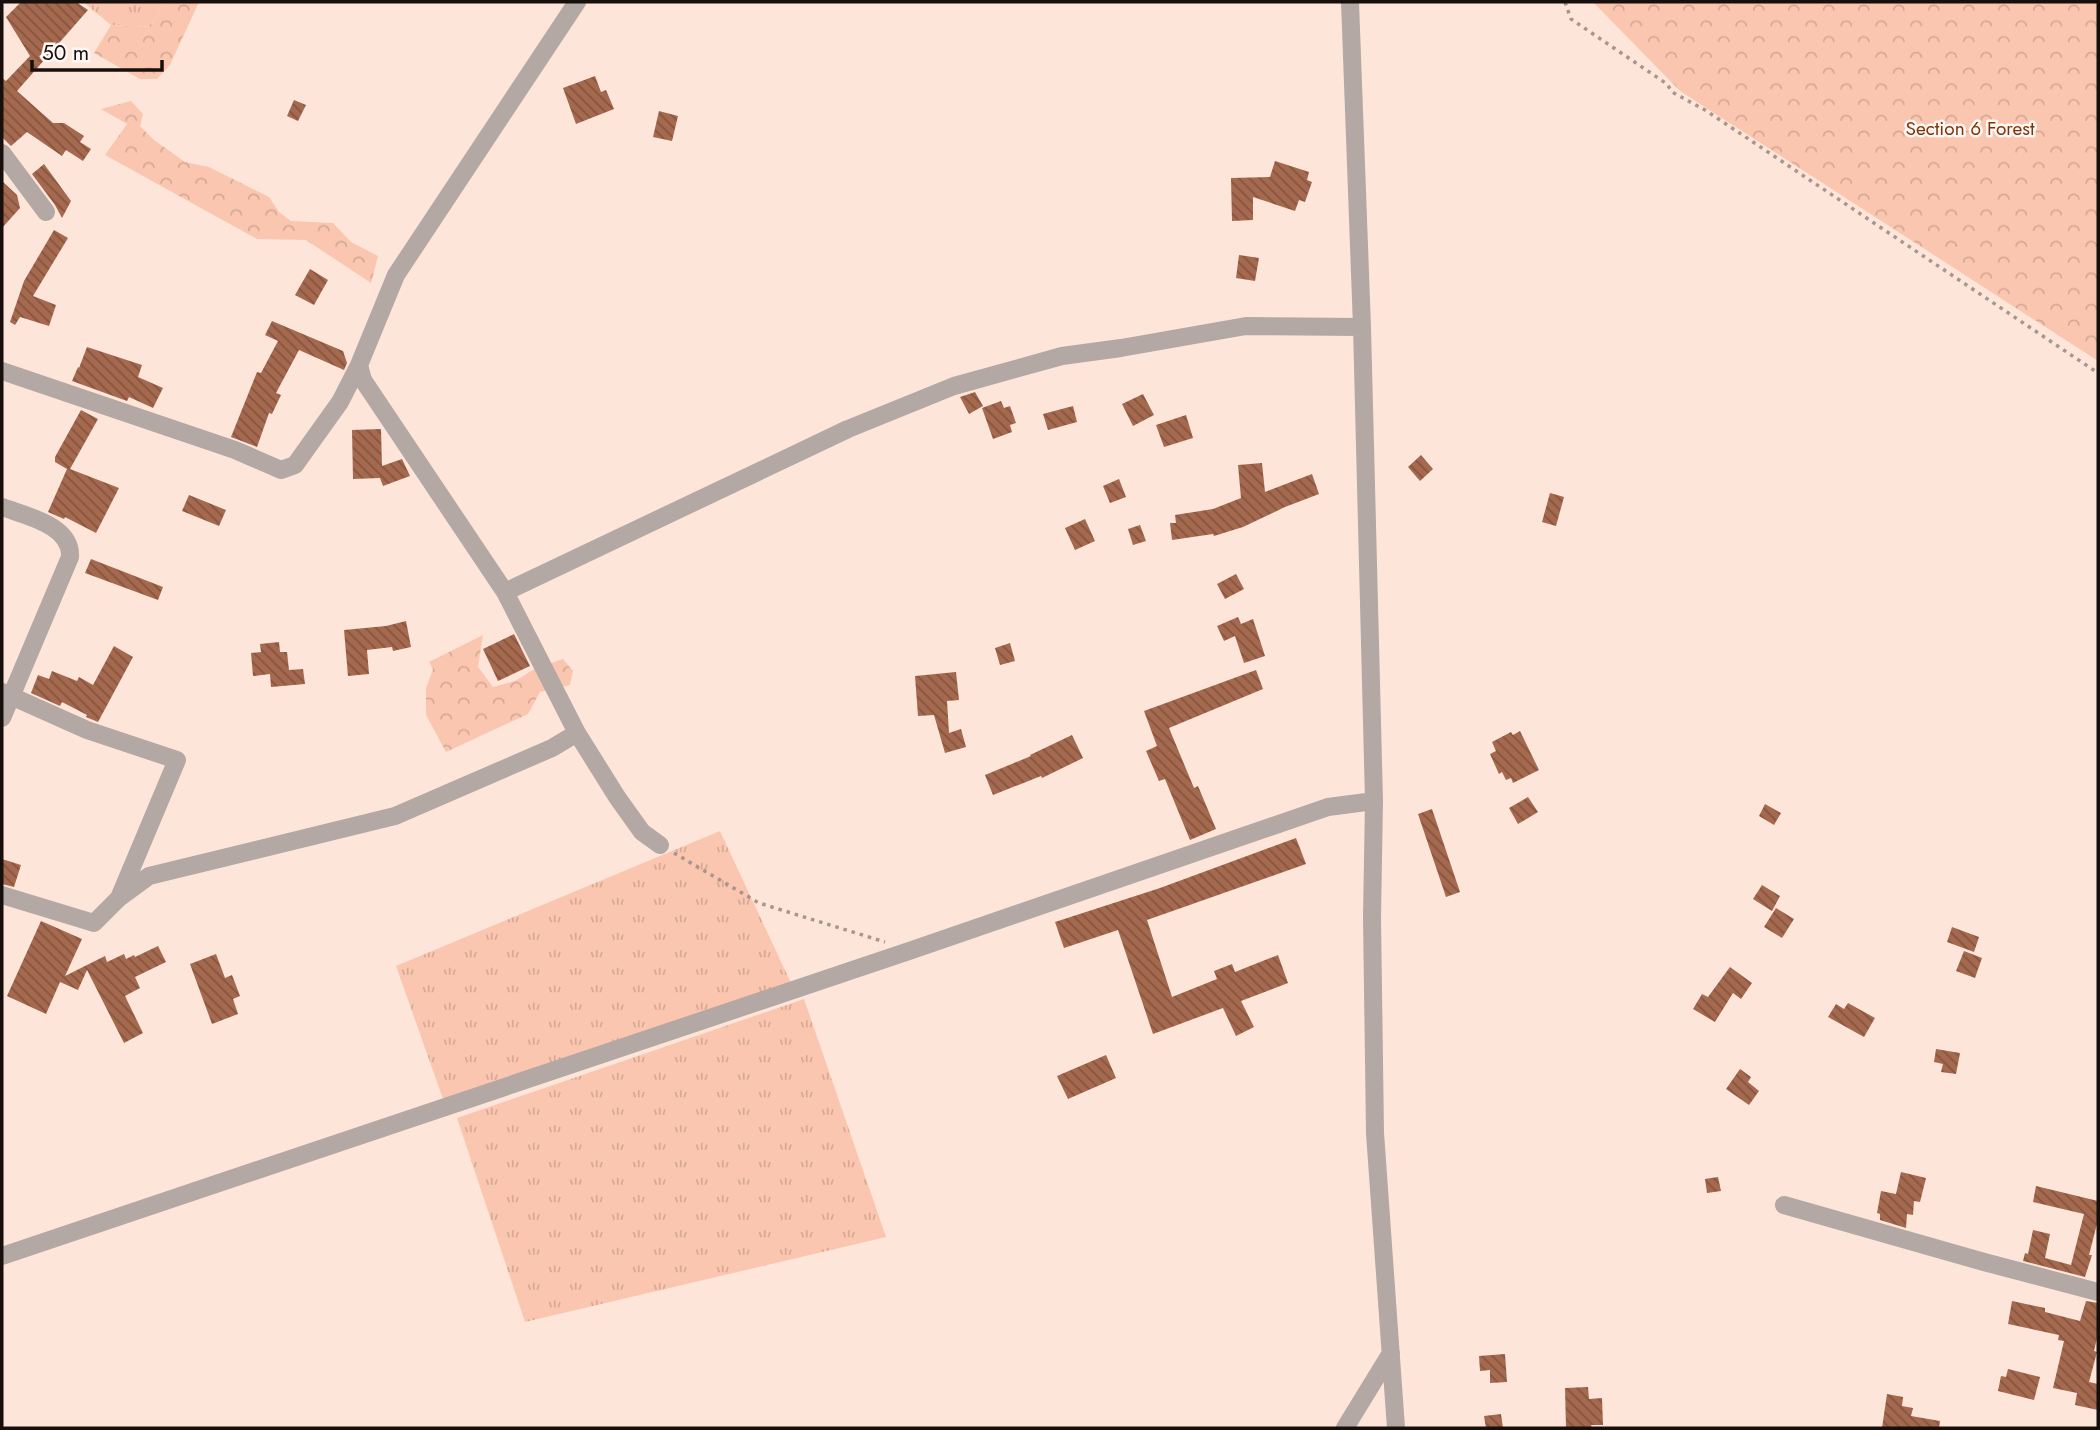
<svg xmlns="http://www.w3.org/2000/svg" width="2100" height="1430" viewBox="0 0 2100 1430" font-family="Jost,sans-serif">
  <defs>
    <pattern id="grass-tufts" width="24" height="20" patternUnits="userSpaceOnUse" patternTransform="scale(1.75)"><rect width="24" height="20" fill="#fbc6af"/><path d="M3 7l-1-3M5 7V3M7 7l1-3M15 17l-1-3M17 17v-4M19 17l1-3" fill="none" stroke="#d6a995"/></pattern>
    <pattern id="forest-crowns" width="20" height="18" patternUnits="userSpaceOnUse" patternTransform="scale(1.75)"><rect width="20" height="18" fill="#fbc6af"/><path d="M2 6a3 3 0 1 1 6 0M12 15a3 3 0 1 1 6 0" fill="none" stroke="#d6a995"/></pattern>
    <pattern id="building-back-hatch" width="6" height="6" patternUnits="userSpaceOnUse" patternTransform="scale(1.75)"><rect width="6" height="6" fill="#a4694e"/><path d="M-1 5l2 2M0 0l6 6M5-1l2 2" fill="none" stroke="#85553f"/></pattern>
  </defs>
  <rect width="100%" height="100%" fill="#fee5da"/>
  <!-- grass -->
  <path fill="url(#grass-tufts)" d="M83 2H164L151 27 111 25Z
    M720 831 791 983 443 1099 396 966Z
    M804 999 886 1237 525 1322 457 1118Z"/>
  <!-- forest -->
  <path fill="url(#forest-crowns)" d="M164 2H199L170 65 157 79H140L94 53 111 25 151 27Z
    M1593 2H2098V361L1680 91Z
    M131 101 143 114 140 126 154 140 185 162 209 167 269 197 279 212 291 221 333 223 351 242 378 256 371 283 306 240 257 239 105 155 127 124 101 109Z
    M483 635 478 667 493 687 515 681 536 668 563 659 573 671 570 685 540 692 528 714 446 752 426 715V688L433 669 429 662Z"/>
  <!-- building -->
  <path fill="url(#building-back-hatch)" d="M21 2H76L88 10 17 91 53 123H64L84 136 80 142 91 149 83 161 66 150 62 156 27 132 11 146 2 137V78L6 81 30 56 6 17Z
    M595 76 601 92 606 90 614 109 576 124 563 88Z
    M294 100 306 105 298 121 287 116Z
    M659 111 678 116 672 141 653 137Z
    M1275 161 1309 172 1307 180 1312 182 1305 202 1299 200 1295 211 1253 197V220L1232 221 1231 178 1270 177Z
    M44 164 71 201 62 218 55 205 32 174Z
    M2 181 17 195 20 208 2 228Z
    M54 230 68 238 33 296 56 305 49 326 20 317 15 325 10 322 24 281Z
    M1239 255 1259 258 1255 281 1236 278Z
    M310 269 328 280 314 305 295 295Z
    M272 321 343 351 347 363 344 370 299 350 276 393 281 395 272 414 269 413 257 447 231 437 257 372 261 373 278 341 265 335Z
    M87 347 142 365 138 377 163 388 153 408 129 397 127 401 72 381 78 367 79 368Z
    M975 392 983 406 969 414 960 397Z
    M1143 394 1154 415 1133 426 1122 404Z
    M1001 401 1004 408 1010 406 1016 423 1010 425 1012 432 993 439 982 408Z
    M1073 406 1077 422 1048 430 1043 414Z
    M81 410 98 419 70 469 119 488 96 533 65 517 64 519 48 512 67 469 55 462V457Z
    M1186 415 1193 438 1164 447 1156 425Z
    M381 429 382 466 402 459 410 476 383 486 380 478 353 479 352 430Z
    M1421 455 1433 469 1420 481 1408 467Z
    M1262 463 1265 492 1312 474 1319 494 1285 507 1243 527 1214 536 1213 534 1172 540 1170 523H1176L1175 515 1213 509 1241 498 1238 465Z
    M1119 479 1126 497 1110 503 1103 486Z
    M1550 493 1564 497 1556 526 1542 522Z
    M189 495 226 510 219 526 182 511Z
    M1085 519 1095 541 1075 550 1065 528Z
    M1140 525 1146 541 1133 545 1128 529Z
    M91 559 163 587 158 600 85 573Z
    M1236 574 1244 589 1225 599 1217 584Z
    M1238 617 1241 624 1253 619 1265 656 1244 663 1235 636 1224 641 1217 626Z
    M406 621 411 647 393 651 392 647 367 650 369 674 348 676 344 630 386 626Z
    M514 634 530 666 498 681 483 649Z
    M279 642 280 652H287L289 670 303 669 305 684 271 687 270 674 253 676 251 653 261 652 260 644Z
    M1010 643 1015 661 1000 665 995 648Z
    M114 646 133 657 98 722 86 717 87 715 62 702 60 706 31 693 38 675 49 679 52 671 77 681 79 677 93 685Z
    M1256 670 1263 689 1169 728 1194 788 1198 786 1216 829 1190 840 1165 779 1159 781 1146 751 1157 746 1144 711Z
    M956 672 959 700 947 701 949 733 961 729 966 747 945 753 934 715 918 716 915 676Z
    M1520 731 1539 770 1513 783 1511 778 1506 780 1502 772 1499 774 1490 754 1496 751 1492 742 1511 732 1513 735Z
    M1072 735 1083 758 1042 778 1041 776 993 795 985 775 1031 756 1030 755Z
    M1528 797 1538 812 1518 824 1509 808Z
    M1765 804 1781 813 1774 825 1759 816Z
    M1432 809 1460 892 1446 897 1418 814Z
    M1296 838 1306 864 1147 920 1172 997 1217 979 1214 971 1232 964 1235 972 1278 955 1288 983 1241 1001 1254 1027 1236 1036 1223 1008 1153 1034 1118 930 1064 948 1055 922 1160 888Z
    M2 859 21 865 14 887 2 884Z
    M1762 885 1780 896 1772 911 1753 899Z
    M1776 908 1794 919 1782 938 1764 927Z
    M41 921 82 939 65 976 105 956 107 962 124 954 126 959 134 955 135 957 158 946 166 962 135 977 140 988 125 996 143 1033 124 1043 87 970 78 990 60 982 46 1014 7 996Z
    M1952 927 1979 937 1974 952 1947 942Z
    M1964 951 1982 958 1975 978 1956 971Z
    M216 954 225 978 232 975 240 996 233 999 238 1014 212 1024 190 964Z
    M1730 967 1752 983 1741 999 1733 993 1715 1022 1693 1009 1702 994 1708 997Z
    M1848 1003 1875 1018 1864 1037 1828 1017 1836 1004 1844 1009Z
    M1936 1049 1960 1053 1956 1074 1941 1072 1943 1064 1934 1062Z
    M1106 1055 1116 1078 1068 1099 1057 1076Z
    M1740 1069 1751 1077 1748 1082 1759 1091 1749 1105 1726 1089Z
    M1901 1172 1926 1178 1920 1202 1914 1201 1913 1215 1907 1214 1906 1228 1880 1220V1214L1877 1213 1881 1191 1896 1194Z
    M1718 1177 1721 1191 1707 1193 1705 1179Z
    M2036 1186 2098 1201V1220L2089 1255H2092L2085 1277 2023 1261 2025 1253 2028 1254 2033 1230 2050 1234 2045 1258 2071 1265 2084 1214 2033 1202Z
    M2012 1301 2045 1308V1312L2080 1321 2086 1301 2098 1303V1334L2094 1351 2097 1352 2089 1382 2098 1384V1410L2075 1405 2077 1393 2053 1388 2064 1341 2058 1340 2059 1335 2008 1324Z
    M1505 1354 1507 1382 1490 1383V1370L1480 1371 1479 1356Z
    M2008 1369 2040 1377 2034 1400 1998 1391 2001 1376 2006 1377Z
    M1588 1387 1589 1399 1602 1398 1603 1425H1591L1592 1428H1566L1565 1388Z
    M1887 1394 1903 1397 1902 1406 1913 1408 1911 1416 1940 1421 1939 1428H1882Z
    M1501 1414 1503 1428H1486L1484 1416Z"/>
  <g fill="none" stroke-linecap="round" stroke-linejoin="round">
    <!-- path -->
    <path stroke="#a8958d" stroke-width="3.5" stroke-dasharray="3.5 5" stroke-linecap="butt" d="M1565 2 1571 19 1667 84 1672 92 1705 110 1753 142 2098 373
      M674 853 759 903 885 942"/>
    <!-- minor -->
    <path stroke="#b3a8a3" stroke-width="18" d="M1350 2 1362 327 1374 801 1372 917 1375 1133 1396 1428
      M2 153 46 212
      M359 365 363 380 505 592 577 733 617 797 642 832 660 845
      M2 371 235 450 281 470 295 465 340 402 359 365 396 275 577 2
      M2 507C26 516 72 525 70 557L2 718
      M505 592 848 429 954 386 1062 356 1121 348 1246 326 1362 327
      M2 692 87 730 177 760 119 898 94 923 2 895
      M119 898 149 876 395 816 552 748 577 733
      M1784 1205 1984 1262 2098 1292
      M2 1256 912 950 1328 807 1374 801
      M1345 1428 1391 1353"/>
  </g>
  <g text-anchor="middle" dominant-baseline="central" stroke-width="5" stroke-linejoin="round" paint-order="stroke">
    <!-- park labels -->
    <g font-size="19" fill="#7f3406" stroke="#fcf7f5">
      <text x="1970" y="128">Section 6 Forest</text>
    </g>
  </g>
  <!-- border -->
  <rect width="2100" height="1430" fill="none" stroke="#170f0b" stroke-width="7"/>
  <!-- scale -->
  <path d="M32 60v10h130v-10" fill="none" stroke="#170f0b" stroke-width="3.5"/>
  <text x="42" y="60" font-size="21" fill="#170f0b" stroke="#fcf7f5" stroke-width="5" paint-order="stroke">50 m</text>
</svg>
